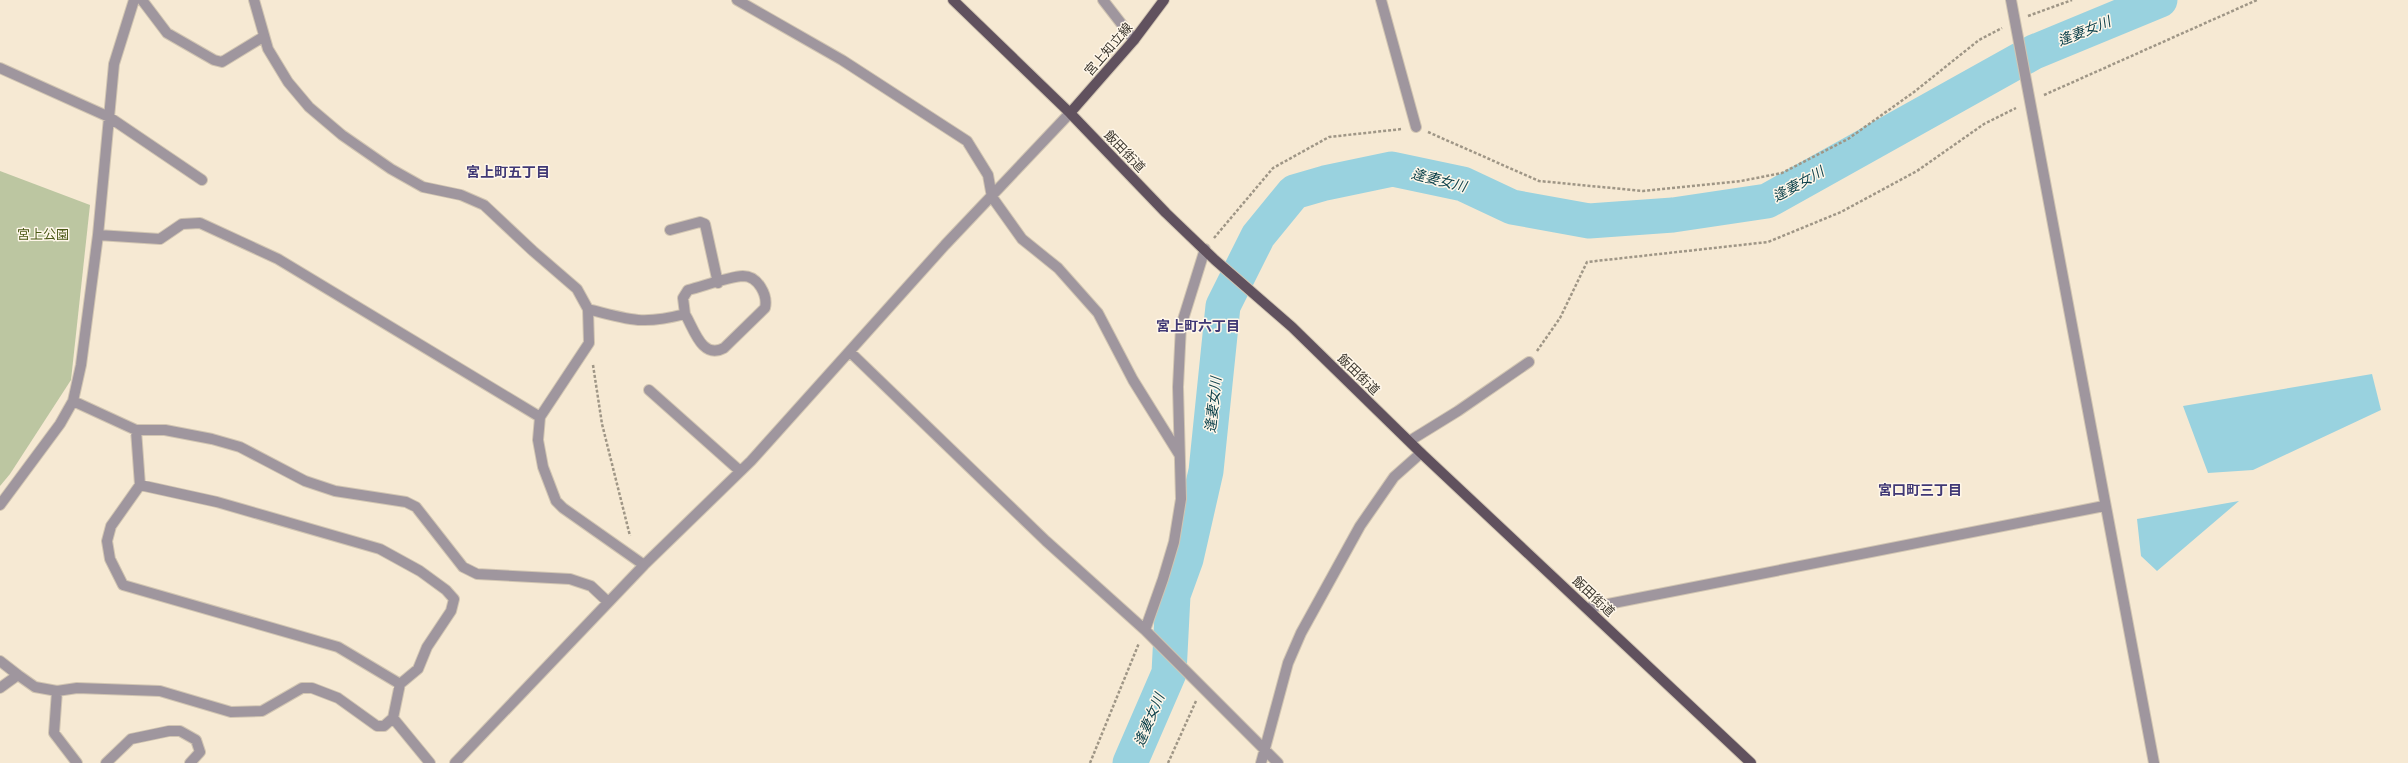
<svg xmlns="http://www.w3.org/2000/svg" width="2408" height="763" viewBox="0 0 2408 763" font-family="Quicksand,'Noto Sans JP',sans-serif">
  <rect width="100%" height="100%" fill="#f6e9d3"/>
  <!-- green -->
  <path fill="#bcc6a1" d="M0 171 90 205 71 380 10 474 0 486Z"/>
  <!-- water -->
  <path fill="#99d2df" d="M2372 374 2381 410 2253 470 2208 473 2183 406Z
    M2239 501 2157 571 2141 556 2137 519Z"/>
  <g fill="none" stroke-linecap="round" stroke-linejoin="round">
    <!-- river -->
    <path stroke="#99d2df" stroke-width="35" d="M1130 763 1169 673 1173 595 1186 559 1206 471 1223 306 1258 236 1294 192 1325 183 1392 169 1463 184 1512 207 1589 221 1673 215 1767 201 2034 52 2160 0"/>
    <!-- minor casing -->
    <g stroke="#d1c5b2" stroke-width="12">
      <path id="minor" d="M142 0 167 33 214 60 222 62 263 37
        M254 0 268 49 288 82 309 107 342 135 391 169 423 187 461 195 484 205 533 251 577 289 588 309 589 343 540 417 538 440 543 467 556 501 563 508 644 565
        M737 0 842 60 967 141 988 175 992 197 1022 239 1058 268 1098 313 1133 380 1179 454
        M1103 0 1134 40
        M1381 0 1416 127
        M2011 0 2154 763
        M0 68 109 117 202 180
        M670 230 700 222 705 224 718 283
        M98 235 160 239 182 224 200 223 278 259 540 417
        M588 309C629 320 643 325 685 314 694 329 702 360 724 348L765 308C768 295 758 276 743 276 727 277 704 286 688 290L683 298 685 314
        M850 352 1046 541 1145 630 1278 763
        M649 390 740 471
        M73 401 136 430H165L212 439 240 447 305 481 335 491 406 502 416 507 463 567 477 574 570 579 591 586 608 602
        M136 430 140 485 111 526 107 541 110 559 123 585 338 647 400 684
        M1411 440 1458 411 1529 362
        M140 485 217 502 380 549 420 571 446 590 454 599 451 611 427 647 418 669 400 684 393 718 430 763
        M0 505 60 424 73 401 81 365 98 235 114 64 134 0
        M1588 608 2104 506
        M1145 630 1163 579 1174 542 1181 499 1178 387 1181 326 1205 249
        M0 661 18 675 0 688
        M18 675 35 687 57 691 54 733 77 763
        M57 691 77 688 160 691 231 712 262 711 302 688H312L338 698 377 726H384L393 718
        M106 763 131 739 169 731H180L196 740 200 752 190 763
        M455 763 644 565 751 461 945 245 1070 113
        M1261 763 1288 663 1301 633 1360 526 1394 477 1421 453"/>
    </g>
    <!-- major casing -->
    <g stroke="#d1c5b2" stroke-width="12">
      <path id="major" d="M953 0 1070 113 1166 213 1215 260 1292 327 1421 453 1751 763
        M1070 113 1134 40 1164 0"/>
    </g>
    <!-- path -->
    <path stroke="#9f9686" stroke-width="2.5" stroke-dasharray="3 2" stroke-linecap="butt" d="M2028 16 2072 0
      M2044 95 2257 0
      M1428 132 1539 181 1643 191 1741 181 1782 173 1848 139 1914 92 1979 40 2002 28
      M1214 238 1273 168 1329 137 1402 129
      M1537 351 1560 318 1587 262 1768 242 1841 212 1917 171 1984 124 2016 108
      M593 365 602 424 630 536
      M1090 763 1139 643
      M1168 763 1196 701"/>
    <!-- minor -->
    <use href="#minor" stroke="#9f969e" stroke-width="10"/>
    <!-- major -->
    <use href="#major" stroke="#60515e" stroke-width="10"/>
  </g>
  <g text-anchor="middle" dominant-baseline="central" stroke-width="3" stroke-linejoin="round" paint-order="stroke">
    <!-- street labels -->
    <g font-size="13" fill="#3c372e" stroke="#fff7ea">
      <text transform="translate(1108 49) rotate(-49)">宮上知立線</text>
      <text transform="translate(1125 151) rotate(46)">飯田街道</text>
      <text transform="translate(1359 374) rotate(44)">飯田街道</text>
      <text transform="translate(1594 596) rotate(43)">飯田街道</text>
    </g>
    <!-- park labels -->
    <g font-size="13" fill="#4b5816" stroke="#fff7ea">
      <text x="43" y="234">宮上公園</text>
    </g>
    <!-- water labels -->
    <g font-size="14" font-style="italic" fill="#0a3f49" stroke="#fff7ea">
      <text transform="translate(2084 31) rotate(-22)">逢妻女川</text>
      <text transform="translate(1439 180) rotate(14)">逢妻女川</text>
      <text transform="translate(1798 184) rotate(-29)">逢妻女川</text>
      <text transform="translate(1213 405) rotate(-84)">逢妻女川</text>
      <text transform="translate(1149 720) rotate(-67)">逢妻女川</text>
    </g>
    <!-- neighbourhood labels -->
    <g font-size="14" font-weight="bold" fill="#403875" stroke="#fff7ea">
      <text x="508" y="172">宮上町五丁目</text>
      <text x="1198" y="326">宮上町六丁目</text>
      <text x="1920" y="490">宮口町三丁目</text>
    </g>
  </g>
</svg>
